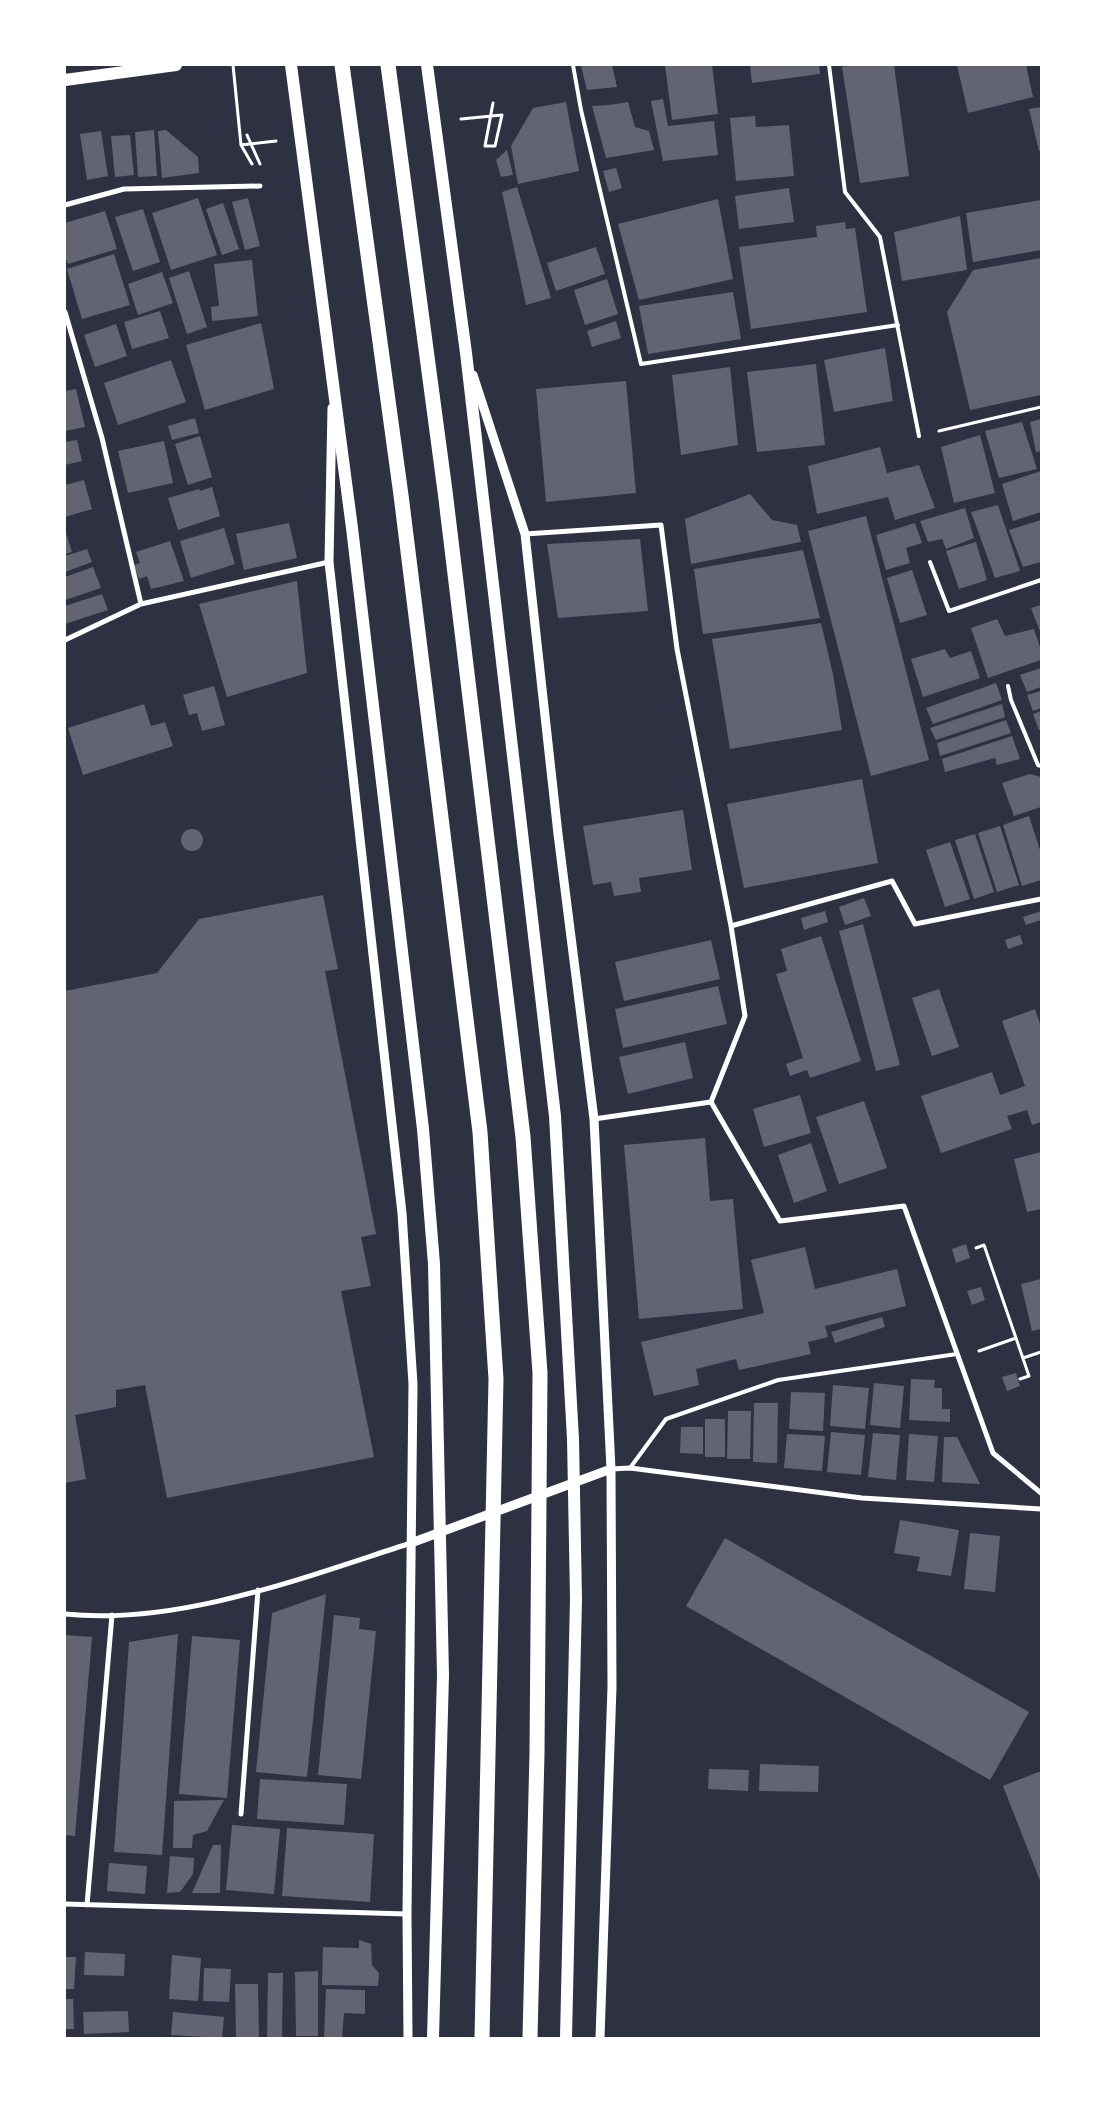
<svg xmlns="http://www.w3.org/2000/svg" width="1106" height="2103" viewBox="0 0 1106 2103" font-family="Signika,sans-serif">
  <rect width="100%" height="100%" fill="#2d3142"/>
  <!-- building -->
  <path fill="#626471" d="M612 65 617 87 587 90 581 66Z
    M665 65H712L718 114 672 120Z
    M750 65H819L820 74 752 83Z
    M856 65H894L909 176 860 183 842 67Z
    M957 65H1026L1033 97 968 113Z
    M663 99 668 126 714 121 718 155 663 161 651 101Z
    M566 102 579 171 518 184 511 146 533 108Z
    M628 102 635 127 649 131 654 150 606 158 592 106 609 105Z
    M1041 107V151H1039L1029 109Z
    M755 116 756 127 789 125 794 176 736 181 730 118Z
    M154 130 157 176 138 177 135 132Z
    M166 130 198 157 199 173 162 178 158 131Z
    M101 131 108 176 87 180 80 134Z
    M130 135 134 175 115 177 111 136Z
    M507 150 513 175 501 177 496 160Z
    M616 168 622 188 609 192 603 171Z
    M517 187 551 298 526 305 502 192Z
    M789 188 794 222 739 229 735 196Z
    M198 198 217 255 171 270 152 213Z
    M248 198 260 246 245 250 232 202Z
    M718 199 733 279 639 300 618 224Z
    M1041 200V250L973 262 966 213Z
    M223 203 239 249 222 255 206 209Z
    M143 209 160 262 133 271 115 217Z
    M105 211 117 249 68 264 65 256V223Z
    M960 216 967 270 902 281 894 232Z
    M845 222 846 229 855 228 867 312 751 329 739 247 817 237 816 226Z
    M596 247 605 274 556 291 547 263Z
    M114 254 130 305 82 319 67 269Z
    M1041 258V395L970 410 947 312 973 270Z
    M252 260 258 316 212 321 211 307 219 306 214 264Z
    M189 271 207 327 187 334 169 278Z
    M162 272 173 303 138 315 128 284Z
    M607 279 618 314 585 325 574 290Z
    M733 292 741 339 648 354 639 306Z
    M160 311 169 338 132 349 124 322Z
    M616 321 621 338 592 347 587 331Z
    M261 323 274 389 205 410 186 345Z
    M116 324 127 356 95 367 84 335Z
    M885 348 893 401 834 412 824 360Z
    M171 360 186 402 118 425 104 383Z
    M816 364 825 445 757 452 747 372Z
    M730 367 738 445 681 455 672 375Z
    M626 381 636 493 546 502 536 389Z
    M76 389 85 427 65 431V391Z
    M195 418 199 433 172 440 168 426Z
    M1041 419V451L1036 452 1030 422Z
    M1022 422 1037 469 999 478 985 431Z
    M980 435 995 493 954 503 941 447Z
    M200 436 212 477 188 485 175 444Z
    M77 440 82 461 65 465V442Z
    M164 441 173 483 128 493 118 451Z
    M880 447 887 473 919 465 935 508 895 520 888 497 817 514 808 466Z
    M1041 471V512L1013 521 1002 484Z
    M84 480 92 509 65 517V485Z
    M212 487 220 516 178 530 168 498 199 489 200 491Z
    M750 494 772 520 797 525 801 542 691 564 685 519Z
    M998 505 1020 571 995 578 971 512Z
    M965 508 974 538 946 549 942 539 928 542 920 521Z
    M866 516 929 760 871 776 808 531Z
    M1041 520V562L1023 567 1009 530Z
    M289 523 297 558 244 570 236 534Z
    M915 523 922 543 906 548 910 563 886 570 876 535Z
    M224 528 235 564 191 578 180 541Z
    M65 530 72 552 65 554Z
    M640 539 648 611 558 618 547 544Z
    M170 541 184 581 151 589 147 576 139 579 134 565 140 563 136 552Z
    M976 542 987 580 959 589 946 551Z
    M87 549 92 562 65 572V556Z
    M803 550 820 618 703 634 694 569Z
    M93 567 101 588 65 600V577Z
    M912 570 927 615 900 623 887 578Z
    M297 581 307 673 227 697 199 604Z
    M102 594 108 610 65 624V606Z
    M1041 605V634L1031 608Z
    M997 619 1005 636 1034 629 1041 650V660L988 678 971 628Z
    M821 623 833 674 842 730 730 749 712 639Z
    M945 649 950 658 971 651 980 678 923 697 911 659Z
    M1041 668V687L1027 692 1020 675Z
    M996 683 1002 700 933 724 926 708Z
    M214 686 225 725 202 731 197 713 189 715 183 695Z
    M1041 691V708L1033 711 1027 695Z
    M144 704 151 726 165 722 173 746 83 775 68 728Z
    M1002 704 1005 717 936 740 930 728Z
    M1041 711V730H1039L1033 714Z
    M1006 720 1011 733 940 756 937 743Z
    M1012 736 1020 759 997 765 995 758 945 772 942 759Z
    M1030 774 1041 777V807L1014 816 1002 783Z
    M862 779 878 863 744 888 727 804Z
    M683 810 692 870 639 878 641 892 614 896 611 882 593 885 583 826Z
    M1029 816 1041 853V880L1022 886 1003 825Z
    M1000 826 1019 885 997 892 978 833Z
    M181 840a11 11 0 1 1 22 0a11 11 0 1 1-22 0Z
    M975 834 994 892 974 899 955 840Z
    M950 842 970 899 945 907 926 850Z
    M323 895 338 969 325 971 376 1234 361 1237 371 1286 341 1291 374 1457 167 1498 145 1385 116 1390V1407L75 1415 86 1479 65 1483V991L157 973 199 919Z
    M864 898 871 916 845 925 839 907Z
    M825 911 828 922 804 930 801 918Z
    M1041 911V920L1026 925 1023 917Z
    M863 924 900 1065 876 1071 839 931Z
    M1020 935 1023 944 1008 949 1005 940Z
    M821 936 861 1061 810 1078 807 1070 790 1076 786 1064 803 1058 776 974 787 971 781 949Z
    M711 940 720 979 624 1001 615 962Z
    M718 986 727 1024 623 1048 615 1009Z
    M939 989 959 1047 932 1056 912 998Z
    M1035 1009 1041 1027V1122L1032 1125 1027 1110 1007 1116 1012 1129 941 1153 921 1096 992 1072 1000 1095 1025 1086 1002 1021Z
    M685 1042 693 1078 628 1094 619 1057Z
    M800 1095 811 1133 764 1147 753 1109Z
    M864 1101 887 1168 839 1184 816 1117Z
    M705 1138 710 1201 733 1199 743 1309 639 1319 624 1145Z
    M811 1143 827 1191 794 1203 778 1155Z
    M1041 1152V1209L1027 1212 1014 1159Z
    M966 1244 970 1258 956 1263 952 1249Z
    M805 1247 815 1289 897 1269 906 1306 825 1326 828 1337 808 1342 811 1354 739 1370 736 1359 696 1369 699 1385 654 1396 641 1342 764 1313 751 1260Z
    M1041 1279V1329L1032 1331 1021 1284Z
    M981 1287 985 1300 972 1305 967 1291Z
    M882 1317 885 1327 835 1343 831 1332Z
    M1016 1373 1020 1386 1007 1391 1002 1377Z
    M911 1379 935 1380 934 1388H942V1409H950V1422L909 1420Z
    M874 1383 904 1386 900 1428 870 1425Z
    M833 1385 869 1388 865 1429 830 1426Z
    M791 1392 825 1393 823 1431 789 1429Z
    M754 1403H778L777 1463 753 1462Z
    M728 1411H751L750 1459H727Z
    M705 1419H725V1457H705Z
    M681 1427H703V1454L680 1453Z
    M831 1432 865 1435 861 1475 827 1472Z
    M873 1433 900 1435 896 1480 868 1477Z
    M787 1434 825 1436 822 1471 784 1468Z
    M909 1434 938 1436 934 1482 906 1480Z
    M944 1437H957L980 1484 942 1482Z
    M900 1520 959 1530 951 1576 917 1571 920 1557 894 1553Z
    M970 1533 1000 1536 995 1592 964 1589Z
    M725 1538 1029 1712 990 1780 686 1606Z
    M326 1594 307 1777 256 1772 272 1613Z
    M334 1615 360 1618 359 1629 376 1631 361 1779 318 1775Z
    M178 1634 162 1855 114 1852 129 1642Z
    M65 1635 92 1637 75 1836 65 1835Z
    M192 1636 240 1640 227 1798 179 1794Z
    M760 1764 819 1766 818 1792 759 1791Z
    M709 1769 749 1770 748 1791 708 1789Z
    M1041 1771V1883L1003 1786Z
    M260 1779 347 1784 344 1825 257 1819Z
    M224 1800 207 1831 193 1835 192 1848H173L174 1801Z
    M232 1825 280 1829 274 1894 226 1890Z
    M287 1828 374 1834 370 1902 282 1896Z
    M213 1845H221L220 1893H192Z
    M170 1856 194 1858 193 1874 180 1892 167 1893Z
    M109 1863 147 1866 145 1894 107 1891Z
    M359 1940 371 1944 372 1965 379 1973 378 1986 322 1985 323 1947 359 1948Z
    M85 1952 125 1954 124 1976 84 1975Z
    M172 1955 201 1958 198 2001 169 1999Z
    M65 1957H76L74 1989H65Z
    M204 1968 231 1969 229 2002 203 2001Z
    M318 1971V2036H296L295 1972Z
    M268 1973H283L282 2038H267Z
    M235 1984H258L259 2038H236Z
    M326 1989 365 1990V2014L344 2013 342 2038H324Z
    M65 1999H73L74 2029H65Z
    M128 2011 129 2032 84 2034 83 2012Z
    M173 2012 224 2017 222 2038 171 2035Z"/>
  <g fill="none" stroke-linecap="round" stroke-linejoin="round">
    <!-- path -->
    <path stroke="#fff" stroke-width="3" d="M233 65 241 145 276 141
      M461 119 502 115 495 146H485L493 103
      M247 135 260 164
      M241 145 252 164
      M939 431 1041 407
      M976 1248 984 1245 1029 1376 1020 1379
      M979 1351 1016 1338
      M1023 1358 1041 1352"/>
    <!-- service -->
    <path stroke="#fff" stroke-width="4" d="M573 65 581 110 641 364 898 325
      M829 65 845 192 880 237 919 436
      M930 562 949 611 1041 580
      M1008 686 1011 700 1038 765 1041 766
      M630 1468 666 1419 778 1380 957 1354"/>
    <!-- minor -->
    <path stroke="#fff" stroke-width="5" d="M65 205 124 189 260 186
      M65 312 102 438 141 604
      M525 534 661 525 677 649 731 926 745 1016 711 1102 780 1221 904 1206 993 1453 1041 1493
      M65 640 141 604 329 562
      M731 926 892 881 915 924 1041 899
      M594 1119 711 1102
      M611 1469 630 1468 862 1498 1041 1509
      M65 1614C178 1626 305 1577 411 1543
      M241 1814 258 1590
      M65 1904 407 1914
      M87 1905 112 1615"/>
    <!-- tertiary -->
    <path stroke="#fff" stroke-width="9" d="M473 375 525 534 558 834 594 1119 611 1469 612 1687 600 2038
      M332 408 329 562 402 1213 413 1384 407 1914 408 2038
      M411 1543 611 1469"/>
    <!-- primary -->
    <path stroke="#fff" stroke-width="12" d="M291 65 352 528 423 1129 434 1264 443 1675 433 2038
      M427 65 466 353 555 1116 573 1439 576 1599 566 2038
      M65 80 176 65"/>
    <!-- motorway -->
    <path stroke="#fff" stroke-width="15" d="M342 65 401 495 480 1132 496 1379 482 2038
      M388 65 445 491 523 1137 540 1373 537 1753 530 2038"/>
  </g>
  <!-- border -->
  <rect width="1106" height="2103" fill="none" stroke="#ffffff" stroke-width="132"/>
</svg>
